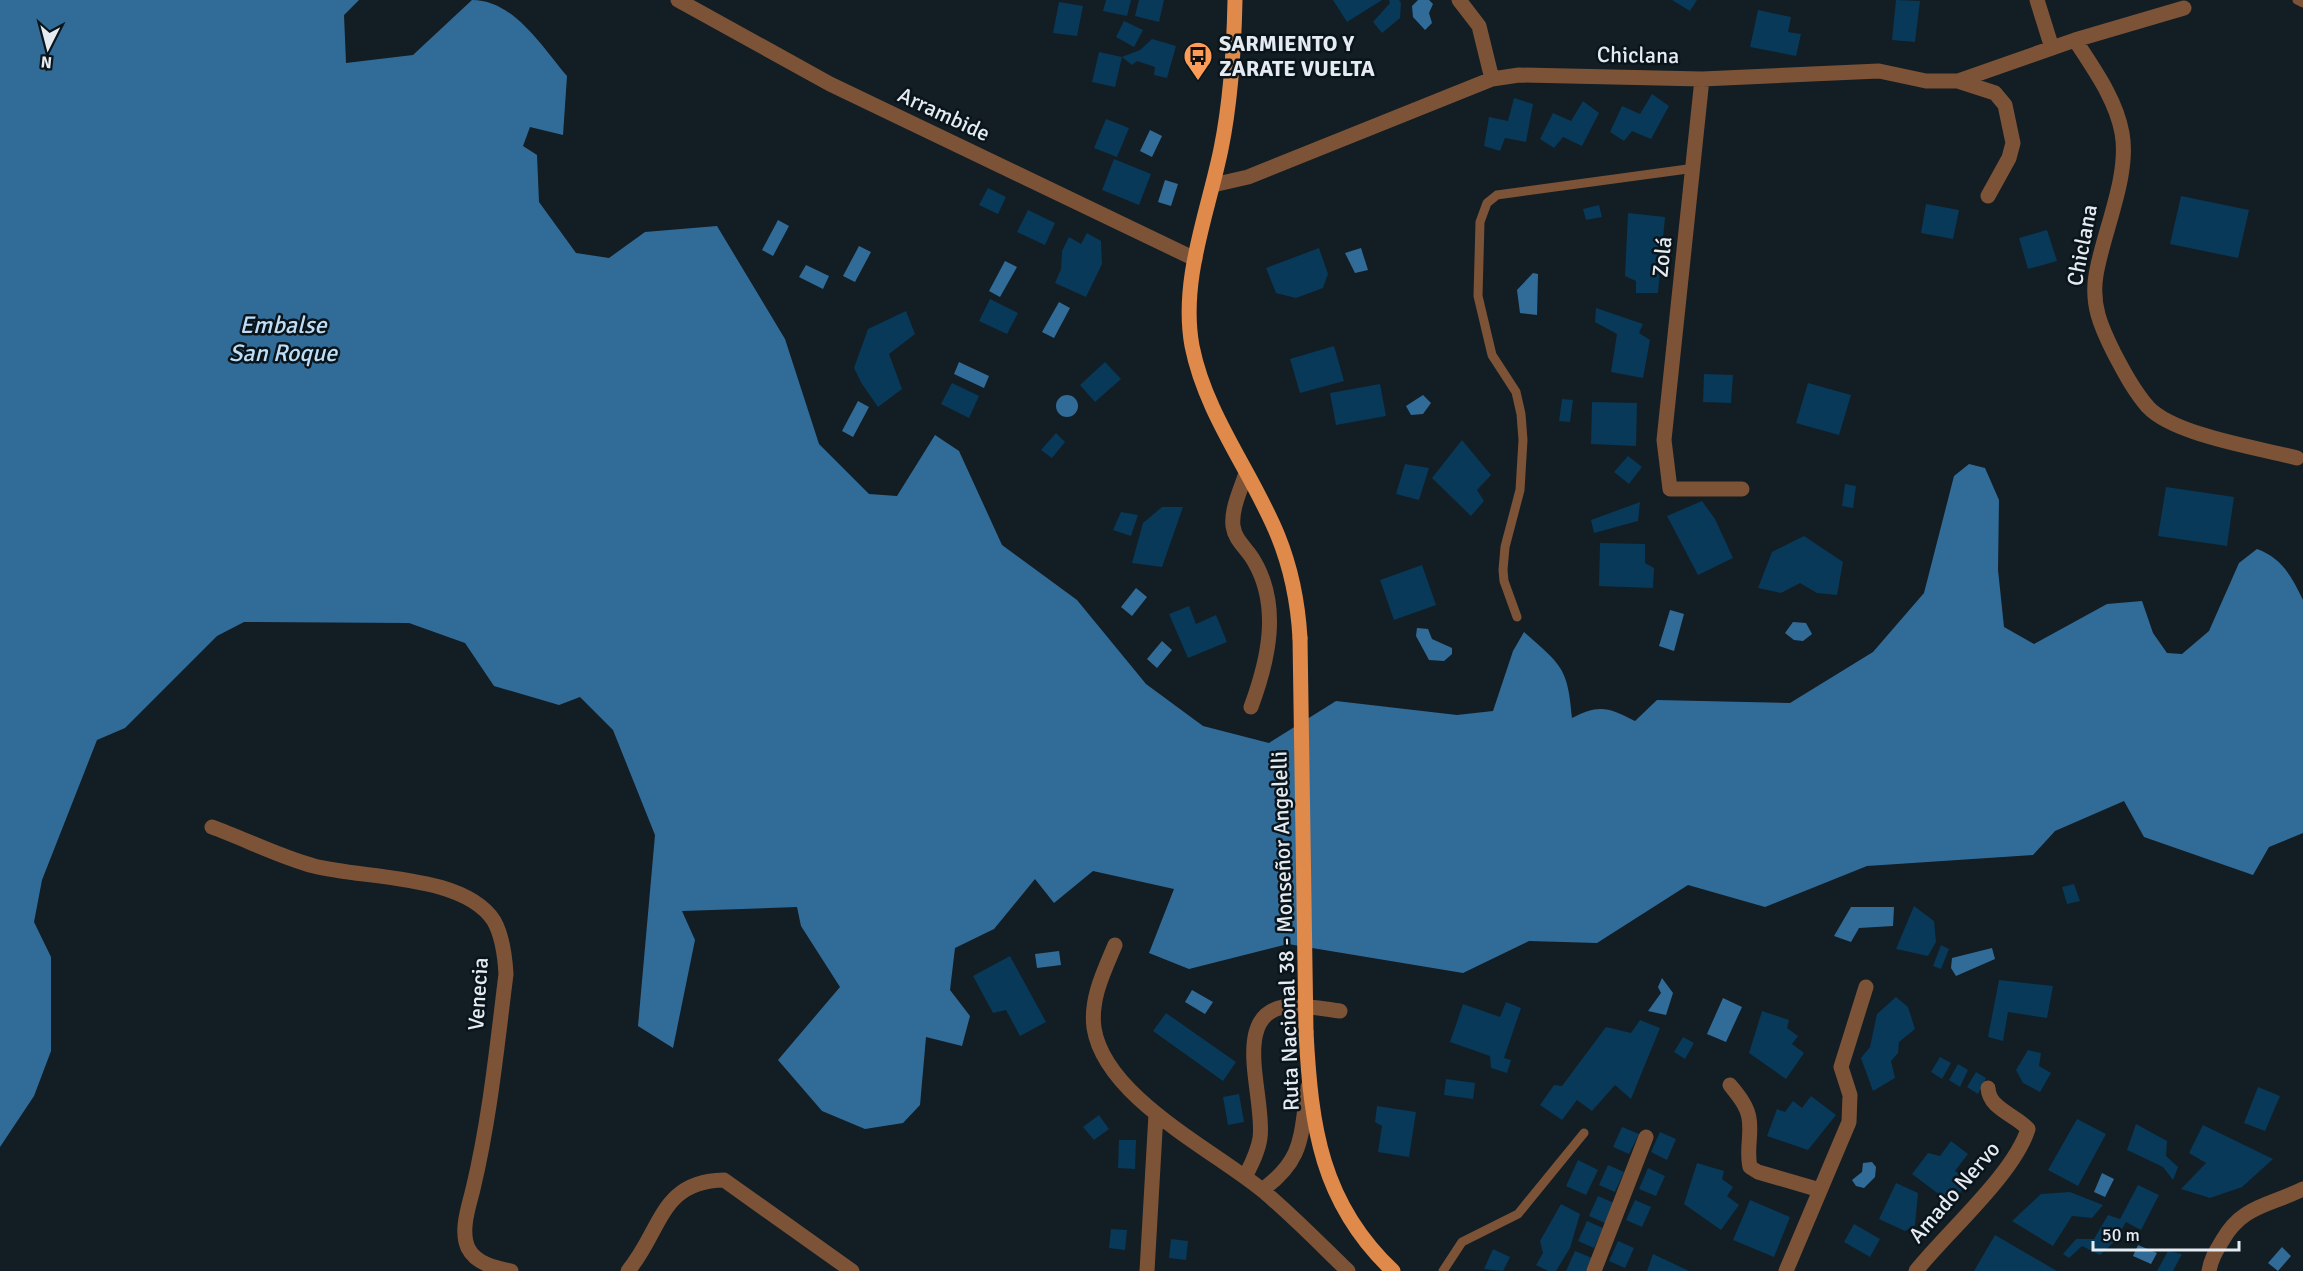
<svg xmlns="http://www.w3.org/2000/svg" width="2303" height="1271" viewBox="0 0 2303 1271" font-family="Signika,sans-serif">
  <rect width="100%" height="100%" fill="#131d24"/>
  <!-- water -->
  <path fill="#316c99" d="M0 0H359L344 15 346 63 413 55 472 0C514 0 542 47 567 76L563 135 530 127 523 146 537 155 539 202 576 253 609 258 645 232 717 226 785 339 819 444 869 494 897 496 935 435 959 451 1002 545 1077 600 1146 684 1203 726 1269 743 1336 701 1457 715 1493 711 1513 651 1524 632C1561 665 1568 667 1572 718 1598 704 1609 707 1635 721L1657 700 1790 703 1873 652 1924 593 1954 476 1969 464 1985 468 1999 500 1998 570 2004 627 2034 644 2107 604 2142 601 2153 633 2167 653 2182 654 2209 631 2239 563 2257 549C2282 558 2292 577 2303 600V833L2269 847 2253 875 2144 837 2124 801 2055 831 2033 855 1867 866 1765 907 1688 885 1597 943 1529 941 1463 973 1288 944 1189 969 1149 953 1174 889 1093 871 1054 903 1035 879 994 929 955 948 950 990 970 1016 962 1046 926 1037 920 1105 903 1123 865 1129 822 1111 778 1060 840 987 801 926 797 907 682 911 695 940 673 1048 638 1026 655 835 613 730 580 697 559 705 494 686 465 643 409 623 244 622 217 636 125 728 97 740 42 880 34 922 51 957V1051L34 1096 0 1147Z
    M1418 0H1429L1433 4 1429 13 1432 23 1425 30 1413 17 1412 6Z
    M1150 130 1162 136 1152 157 1140 151Z
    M1165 180 1178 184 1171 206 1158 202Z
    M778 220 789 226 773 256 762 250Z
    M859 246 871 252 855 282 843 276Z
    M1361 248 1368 270 1355 273 1345 253Z
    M1005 261 1017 267 1000 297 989 291Z
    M806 265 829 276 823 289 799 277Z
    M1533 273 1538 274 1537 315 1520 313 1517 290Z
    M1059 302 1070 308 1054 338 1042 332Z
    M959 362 989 376 984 388 954 374Z
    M1423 395 1431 403 1423 414 1411 415 1406 406Z
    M1056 406a11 11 0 1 1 22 0a11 11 0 1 1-22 0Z
    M858 401 869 407 853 437 842 431Z
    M1136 588 1147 597 1132 616 1121 607Z
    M1670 610 1684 614 1674 651 1659 646Z
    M1793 622 1806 623 1812 634 1803 641 1794 640 1785 633Z
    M1417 628 1428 629 1432 639 1452 648V654L1444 661 1429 660 1416 636Z
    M1162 641 1172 650 1157 668 1147 659Z
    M1851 907H1894L1893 926 1859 928 1851 942 1834 936Z
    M1992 948 1995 959 1956 976 1951 968 1952 958Z
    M1059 951 1061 965 1037 968 1035 954Z
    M1662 978 1673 993 1666 1015 1648 1011 1661 993 1658 987Z
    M1192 990 1213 1002 1205 1014 1185 1002Z
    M1723 998 1742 1007 1726 1042 1707 1034Z
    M1872 1162 1876 1167 1875 1177 1864 1188 1856 1186 1852 1180 1862 1172 1863 1163Z
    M2102 1173 2114 1179 2105 1197 2094 1192Z
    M2138 1245 2157 1253 2151 1264 2133 1256Z
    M2282 1247 2291 1256 2278 1271 2268 1263Z"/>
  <!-- building -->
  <path fill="#083959" d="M1106 0H1131L1127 16 1103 11Z
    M1139 0H1164L1159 22 1135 16Z
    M1333 0H1382L1347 22Z
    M1389 0H1399L1401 3 1400 18 1382 33 1373 22 1390 3Z
    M1672 0H1697L1690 11Z
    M1896 0 1920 1 1915 42 1892 40Z
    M1059 2 1083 6 1077 36 1053 33Z
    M1758 10 1791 17 1788 32 1801 34 1796 56 1750 47Z
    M1124 21 1143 30 1134 47 1116 37Z
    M1152 39 1176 46 1167 78 1154 75 1155 67 1137 61 1132 65 1122 57 1140 50Z
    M1099 52 1122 57 1115 87 1092 82Z
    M1652 94 1669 106 1651 139 1632 131 1624 141 1610 132 1622 106 1640 114Z
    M1514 98 1533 104 1526 142 1505 138 1500 151 1484 146 1489 117 1508 121Z
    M1583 101 1599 113 1582 146 1563 137 1554 148 1540 139 1553 113 1571 121Z
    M1106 119 1129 128 1117 157 1094 148Z
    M1114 159 1151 174 1139 205 1102 190Z
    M988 188 1006 197 998 214 979 205Z
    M2181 196 2249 210 2238 258 2170 244Z
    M1926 204 1959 210 1953 239 1921 233Z
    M1599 205 1602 217 1586 220 1583 209Z
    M1028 210 1055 223 1045 245 1017 232Z
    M1628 213 1665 217 1658 293H1636V281L1625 276Z
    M2047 230 2057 261 2028 269 2019 238Z
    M1087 233 1101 241 1102 264 1086 297 1055 283 1061 269 1062 251 1069 237 1081 244Z
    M1319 248 1328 274 1323 288 1296 298 1276 293 1266 268Z
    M990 299 1018 313 1007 334 979 321Z
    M1596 308 1643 324 1639 333 1650 340 1643 378 1611 372 1617 334 1595 322Z
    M906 311 915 334 889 354 902 389 878 407 862 384 854 368 868 329Z
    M1334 346 1344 381 1300 393 1290 359Z
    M1105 362 1121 379 1095 402 1080 385Z
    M1704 374 1733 375 1731 403 1703 402Z
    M952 383 979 396 969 418 941 404Z
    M1808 383 1851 395 1839 435 1796 423Z
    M1380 384 1386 416 1336 425 1330 393Z
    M1562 399 1573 400 1570 422 1559 421Z
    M1592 402 1637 403 1636 446 1591 444Z
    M1056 433 1065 442 1052 458 1041 450Z
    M1462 440 1491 475 1477 490 1484 501 1471 516 1432 478Z
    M1628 456 1642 467 1629 484 1614 472Z
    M1405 464 1429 468 1419 500 1396 494Z
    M1845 484 1856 486 1853 508 1842 506Z
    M2166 487 2234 497 2227 546 2158 536Z
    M1702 501 1715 519 1733 558 1698 575 1667 516Z
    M1640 502 1638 521 1594 533 1591 520Z
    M1162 507H1183L1162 567 1132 563 1143 523Z
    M1121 512 1138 515 1131 536 1113 530Z
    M1804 536 1843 562 1837 595 1817 593 1800 583 1781 593 1758 588 1772 552Z
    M1600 543 1645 544V563L1654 568 1653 588 1599 586Z
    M1422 565 1436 605 1394 620 1380 580Z
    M1189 606 1196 624 1216 615 1227 642 1188 658 1169 614Z
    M2074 884 2080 901 2067 904 2062 887Z
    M1914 906 1934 921 1936 942 1928 956 1896 949Z
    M1941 945 1949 949 1941 969 1933 966Z
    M1010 956 1046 1022 1020 1036 1006 1010 993 1013 973 976Z
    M1999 980 2053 986 2047 1018 2008 1012 2003 1041 1988 1037Z
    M1896 997 1908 1007 1915 1029 1899 1042 1898 1053 1891 1061 1895 1078 1873 1091 1861 1058 1870 1047 1877 1014Z
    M1506 1002 1521 1008 1504 1058 1511 1060 1507 1073 1491 1068 1490 1056 1450 1042 1463 1004 1500 1017Z
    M1762 1011 1789 1020 1787 1028 1798 1036 1792 1044 1804 1053 1786 1079 1749 1053Z
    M1166 1013 1236 1062 1223 1081 1153 1031Z
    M1640 1020 1660 1028 1631 1099 1615 1085 1592 1111 1577 1100 1562 1120 1540 1105 1554 1085 1562 1086 1606 1027 1631 1033Z
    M1683 1037 1694 1043 1685 1059 1674 1052Z
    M2028 1050 2041 1053 2039 1066 2051 1073 2040 1092 2023 1083 2016 1070Z
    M1940 1057 1951 1063 1942 1079 1931 1072Z
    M1958 1064 1968 1070 1960 1087 1949 1080Z
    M1976 1072 1986 1078 1978 1094 1967 1087Z
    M1446 1079 1475 1083 1473 1099 1444 1095Z
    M2258 1087 2280 1096 2265 1131 2244 1123Z
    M1239 1094 1244 1122 1228 1125 1223 1097Z
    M1811 1096 1836 1115 1808 1150 1767 1136 1777 1109 1785 1112 1793 1101 1802 1108Z
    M1377 1106 1416 1112 1409 1157 1378 1152 1382 1126 1375 1122Z
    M1099 1115 1109 1129 1094 1140 1083 1127Z
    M2077 1119 2106 1134 2078 1186 2048 1170Z
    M2136 1124 2167 1141 2166 1156 2178 1167 2173 1180 2163 1167 2127 1150Z
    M2203 1125 2273 1159 2242 1187 2210 1198 2181 1189 2206 1163 2189 1153Z
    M1622 1127 1639 1134 1629 1154 1613 1147Z
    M1660 1132 1676 1139 1667 1160 1651 1152Z
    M1119 1140H1136L1135 1169 1118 1168Z
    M1951 1141 1968 1154 1955 1171 1969 1181 1952 1204 1912 1174 1928 1153 1940 1156Z
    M1578 1160 1598 1170 1586 1195 1566 1186Z
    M1697 1163 1724 1171 1722 1179 1733 1187 1727 1196 1739 1205 1721 1230 1684 1204Z
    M1608 1165 1624 1172 1615 1192 1599 1185Z
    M1648 1168 1665 1176 1656 1196 1639 1189Z
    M1896 1183 1918 1193 1915 1225 1905 1231 1879 1219Z
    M2138 1185 2159 1195 2141 1230 2126 1222 2115 1241 2100 1255 2082 1246 2069 1258 2063 1254 2076 1239H2094L2108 1215 2120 1219Z
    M2070 1192 2103 1205 2092 1218 2072 1216 2053 1246 2012 1221 2041 1194Z
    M1598 1196 1614 1203 1605 1223 1589 1216Z
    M1635 1200 1651 1207 1642 1227 1626 1220Z
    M1750 1200 1790 1217 1774 1257 1733 1240Z
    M1561 1204 1580 1214 1570 1248 1556 1271H1548L1536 1265 1543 1253 1540 1241Z
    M1587 1221 1603 1228 1594 1248 1578 1241Z
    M1854 1224 1880 1239 1870 1257 1844 1242Z
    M1111 1229 1127 1230 1125 1250 1109 1248Z
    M1995 1235 2057 1271H1974Z
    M1171 1239 1188 1241 1186 1260 1169 1258Z
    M1618 1241 1634 1248 1625 1268 1609 1261Z
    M1493 1249 1510 1257 1503 1271 1484 1269Z
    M1575 1251 1592 1258 1586 1271H1566Z
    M2168 1251 2182 1254 2173 1271H2157Z
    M1653 1254 1689 1271H1647Z"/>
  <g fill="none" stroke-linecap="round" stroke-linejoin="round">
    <!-- service -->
    <path stroke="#7c5337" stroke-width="9" d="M2297 0 2303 3
      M1517 617 1504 581 1503 570 1505 547 1520 490 1523 440 1521 414 1516 392 1492 355 1478 296 1480 222 1487 203 1497 195 1695 168
      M1443 1271 1462 1242 1518 1214 1584 1133"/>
    <!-- minor -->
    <path stroke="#7c5337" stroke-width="15" d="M678 0 830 84 1195 259
      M1459 0 1479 26 1492 79
      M2037 0 2052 48
      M2075 40C2093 68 2116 99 2122 133 2130 176 2103 232 2096 275 2091 305 2101 327 2114 353 2124 372 2134 391 2148 407 2174 435 2259 448 2297 458
      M1702 79 1664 440 1670 489H1742
      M1958 81 1995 93 2005 105 2013 143 2009 158 1988 196
      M1213 185 1248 177 1492 79 1519 75 1702 79 1879 71 1926 81H1958L2075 40 2184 8
      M1246 473C1241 489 1231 509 1233 526 1235 541 1247 548 1254 561 1281 607 1268 661 1251 707
      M212 827C245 839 280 857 314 866 364 879 464 874 494 921 503 937 505 957 506 974 497 1046 490 1118 473 1189 469 1206 460 1230 468 1248 476 1264 496 1268 511 1271
      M1115 945C1104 971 1090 999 1094 1028 1105 1097 1212 1149 1262 1190 1292 1215 1320 1244 1348 1271
      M1730 1085C1737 1094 1747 1105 1749 1118 1752 1134 1746 1150 1750 1167L1758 1172 1820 1190
      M1245 1177C1251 1165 1258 1152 1260 1138 1266 1097 1226 1007 1294 1006 1309 1006 1325 1009 1340 1011
      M1262 1190C1305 1159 1300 1136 1308 1087
      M628 1271C662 1230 660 1181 724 1180L852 1271
      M1147 1271 1156 1114
      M1594 1271 1646 1137
      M1786 1271 1849 1122 1850 1095 1841 1067 1866 987
      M1916 1271C1947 1232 2014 1174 2028 1129 2016 1115 1989 1109 1988 1088
      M2209 1271C2211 1259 2216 1251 2222 1241 2242 1205 2269 1206 2303 1189"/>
    <!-- primary -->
    <path stroke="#df894b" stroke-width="15" d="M1235 0C1234 50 1231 100 1221 149 1208 213 1180 280 1192 346 1206 416 1252 472 1278 536 1291 568 1298 604 1300 638
      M1306 1032C1311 1127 1321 1203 1393 1271"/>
    <!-- primary-bridge -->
    <path stroke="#df894b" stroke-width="15" d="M1300 638 1306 1032"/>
  </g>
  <!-- icons -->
  <defs>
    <g id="bus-pin" transform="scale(1.5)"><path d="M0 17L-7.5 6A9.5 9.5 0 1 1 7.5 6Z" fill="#fd9c56" stroke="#0a141b"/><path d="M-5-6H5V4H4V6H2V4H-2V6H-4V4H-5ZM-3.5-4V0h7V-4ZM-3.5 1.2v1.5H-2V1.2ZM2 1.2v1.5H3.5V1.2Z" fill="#111"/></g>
  </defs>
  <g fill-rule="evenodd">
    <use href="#bus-pin" x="1198" y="56"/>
  </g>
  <g text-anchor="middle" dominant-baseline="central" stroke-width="5" stroke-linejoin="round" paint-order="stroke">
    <!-- poi labels -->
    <g font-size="22" font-weight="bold" fill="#e5ebf1" stroke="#0a141b" text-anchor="start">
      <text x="1219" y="43">SARMIENTO Y<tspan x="1219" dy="25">ZARATE VUELTA</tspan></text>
    </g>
    <!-- street labels -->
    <g font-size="22" fill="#e5ebf1" stroke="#0a141b">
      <text transform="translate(1638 55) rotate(1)">Chiclana</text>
      <text transform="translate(944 114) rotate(25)">Arrambide</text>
      <text transform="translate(2082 245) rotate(-79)">Chiclana</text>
      <text transform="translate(1662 257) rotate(-84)">Zolá</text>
      <text transform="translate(1285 931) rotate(-92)">Ruta Nacional 38 - Monseñor Angelelli</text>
      <text transform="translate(478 994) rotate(-86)">Venecia</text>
      <text transform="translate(1954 1192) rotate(-49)">Amado Nervo</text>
    </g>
    <!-- water labels -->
    <g font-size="24" font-style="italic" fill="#bedef8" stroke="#0a141b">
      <text x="283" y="325">Embalse<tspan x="283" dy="28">San Roque</tspan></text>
    </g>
  </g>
  <!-- north arrow -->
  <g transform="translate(48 48) rotate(186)" stroke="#0a141b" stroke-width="4.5" paint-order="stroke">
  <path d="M0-4.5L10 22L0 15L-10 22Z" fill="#e5ebf1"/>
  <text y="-9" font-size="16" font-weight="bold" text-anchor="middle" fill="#e5ebf1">N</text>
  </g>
  <!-- scale -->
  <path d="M2093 1241v9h146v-9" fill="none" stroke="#e5ebf1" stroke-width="3"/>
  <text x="2102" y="1241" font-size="18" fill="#e5ebf1" stroke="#0a141b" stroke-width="4.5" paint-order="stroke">50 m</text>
</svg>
